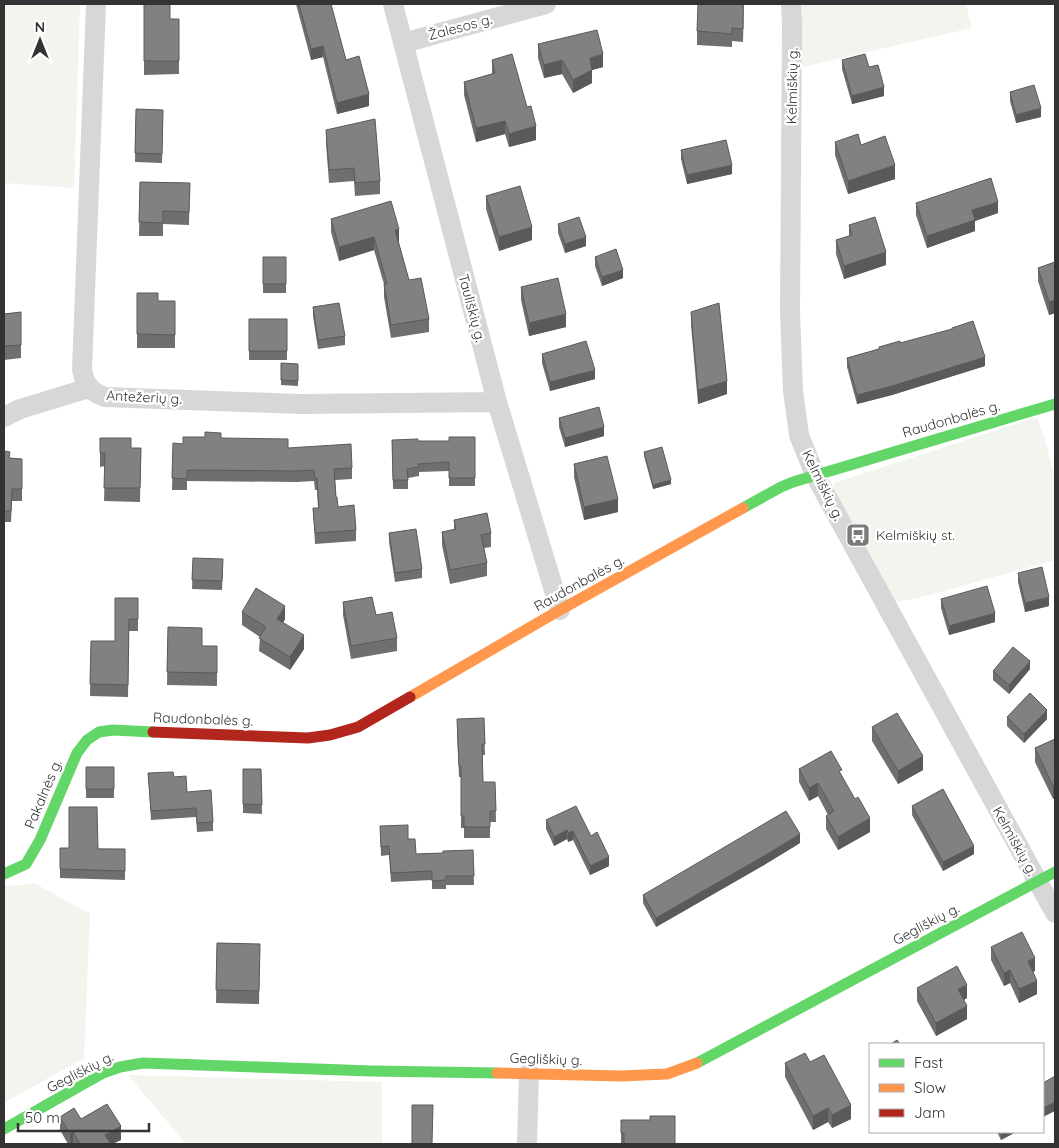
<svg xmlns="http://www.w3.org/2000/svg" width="1059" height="1148" viewBox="0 0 1059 1148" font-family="Quicksand,sans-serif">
  <rect width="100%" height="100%" fill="#fff"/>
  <!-- green -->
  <path fill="#f1f5ed" d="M4 4H80L74 188 4 183Z
    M797 4H966L972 28 798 68Z
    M1037 417 1045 440 1055 479V560L926 596 892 603 835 490 834 483Z
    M36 884 90 914 84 1058 4 1103V886Z
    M128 1075 382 1082V1144H186Z"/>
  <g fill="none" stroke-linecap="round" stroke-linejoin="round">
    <!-- street -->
    <path stroke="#d7d7d7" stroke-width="20" d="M96 4 82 370C85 385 91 392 105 397L300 404 497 402
      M393 4 497 402 560 610
      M791 4 792 24 790 312 793 391 799 435 815 475 1055 913
      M403 43 546 4
      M4 417 20 409 89 388
      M527 1144 529 1073"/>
    <!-- fast -->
    <path stroke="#63d668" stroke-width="11" d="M743 508 781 487 793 482 1055 404
      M4 874 26 864 40 840 77 753 87 740 99 732 113 730 153 732
      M697 1063 1055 872
      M4 1129 103 1073 120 1067 143 1063 372 1071 497 1073"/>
    <!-- slow -->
    <path stroke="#ff974d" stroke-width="11" d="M410 697 560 610 743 508
      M497 1073 621 1076 667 1074 697 1063"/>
    <!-- jam -->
    <path stroke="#b3261e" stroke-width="11" d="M153 732 308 738 330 735 358 727 410 697"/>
  </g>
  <!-- wall -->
  <path fill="#6f6f6f" d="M144 4 170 19H179V74L144 75Z
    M296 4H331L346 60 369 106 337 114 323 57 311 60Z
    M744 4 743 42 732 41V47L697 45V31Z
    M538 44 603 67 592 70V83L573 93 562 74 544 78 538 58Z
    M492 60 527 107 536 140 509 147 505 134 476 142 464 95V82L492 74Z
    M842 60 869 67 884 96 852 104 842 69Z
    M1010 92 1041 117 1016 123 1010 101Z
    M136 109 163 110 162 163 135 162Z
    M326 130 380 181V194L355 196 354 181 329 183 326 143Z
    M835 142 895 179 848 194 835 155Z
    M681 150 732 174 687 184 681 159Z
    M140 182 190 183 189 225 163 224V236H139Z
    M486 196 532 240 499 251 486 209Z
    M916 203 998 213 975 221V231L927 248 916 215Z
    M331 219 399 243 409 280 429 319V332L391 338 384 297V284L374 250 339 261 331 232Z
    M558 224 586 246 565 253 558 233Z
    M849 225 886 265 844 279 836 254V240L849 236Z
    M263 257H286V293H263Z
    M595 257 623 278 602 286 595 266Z
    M1055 262V313L1049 315 1038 281V268Z
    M521 287 566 327 529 336 521 300Z
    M137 293 158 301H175V348H137Z
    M313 307 345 336V345L318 349 313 316Z
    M21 312V358L4 360V314Z
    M691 312 727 394 698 404 691 325Z
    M249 319H287V360H249Z
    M900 343 985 366 892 395 857 404 847 367V358L879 349V347Z
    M542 354 595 379 550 391 542 363Z
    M281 363 298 364V386L281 385Z
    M559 418 604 436 565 447 559 427Z
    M475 437V486H449V471L419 472V476L408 478V489H393L392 440 418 441H449Z
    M100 438 131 448H141L140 502 104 501 105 466 100 467Z
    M221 438 288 448 352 468V479L335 480 336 497 338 507 356 530V541L315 544 313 508H318L317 490H315L314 481 297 482 187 481V490H172L173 443 183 444Z
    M4 451 10 458 22 459V501H12L11 522H4Z
    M644 452 671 484 653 489 644 456Z
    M574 464 618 512 584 520 574 477Z
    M454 520 491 533V547L484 548 487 563V576L450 584 442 545V532L454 530Z
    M389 533 422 569V578L395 582 389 542Z
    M193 558 223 568 222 590 192 589Z
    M1018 573 1049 606 1025 612 1018 582Z
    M138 598V631H129L128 697 90 696 91 641H115Z
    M941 599 995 622 949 635 941 608Z
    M343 602 376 615 397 638V651L351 659 343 615Z
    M242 612 285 619 283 623 304 649 290 670 259 651 260 637 242 625Z
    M168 627 202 646H217V686L167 685Z
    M1030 669 1009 694 993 680V671Z
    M1007 717 1047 719 1024 743 1007 726Z
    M484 718 485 755H482L483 782H495L496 822H490V838H464V828H461V777H459L457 730Z
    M872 727 923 770 898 784 872 741Z
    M1055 739 1053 799 1035 762V748Z
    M86 767H114V798H86Z
    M243 769H261L262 814 243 813Z
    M799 769 842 776 870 832 838 850 826 829V816L828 815 818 796 809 801 799 782Z
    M148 773 174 777 213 822V831L197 832 196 817 151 820Z
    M912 806 974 854 943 871 912 815Z
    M546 820 591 836 609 866 590 875 573 840 568 842 567 839 554 846 546 829Z
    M380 826 408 839 416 854 443 853 473 850 474 885H446V889H432V880L391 882 389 855 381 856Z
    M800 843 764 865 656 927 643 903V895Z
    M60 848 125 849V880L60 878Z
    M217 943 260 944 259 1004 216 1003Z
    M991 947 1035 971 1033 972 1037 994 1019 1003 1010 983 1004 986 991 960Z
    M917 988 967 998 964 1000 967 1019 936 1036 917 1001Z
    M810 1062 851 1119 832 1128 828 1122 813 1130 785 1077V1063Z
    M60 1117 81 1119 121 1140 112 1144H68L60 1130Z
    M621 1120 675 1144H621Z
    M997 1132H1016L1001 1140Z"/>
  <!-- shaded-wall -->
  <path fill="#5a5a5a" d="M323 46V57L311 60V49Z
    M603 54V67L592 70V83L573 93V80L590 58Z
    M562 60V74L544 78V65Z
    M884 87V96L852 104V96Z
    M369 94V106L337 114V103Z
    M1041 108V117L1016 123V115Z
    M505 121V134L476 142V128Z
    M536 126V140L509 147V134Z
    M732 165V174L687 184V175Z
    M895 165V179L848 194V181Z
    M998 202V213L975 221V231L927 248V236L972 210Z
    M532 227V240L499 251V237Z
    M399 229V243L395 244V230Z
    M374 237V250L339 261V247Z
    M586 237V246L565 253V244Z
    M886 252V265L844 279V266Z
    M623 270V278L602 286V277Z
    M1055 300V313L1049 315V302Z
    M566 314V327L529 336V323Z
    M985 357V366L892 395 857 404V395Z
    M595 370V379L550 391V382Z
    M727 381V394L698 404V390Z
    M604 427V436L565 447V438Z
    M671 480V484L653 489V485Z
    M618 499V512L584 520V507Z
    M1049 597V606L1025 612V603Z
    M285 606V619L277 632V619Z
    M995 613V622L949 635V626Z
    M304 635V649L290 670V657Z
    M1030 661V669L1009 694V685Z
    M1047 710V719L1024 743V734Z
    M923 756V770L898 784V771Z
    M818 783V796L809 801V788Z
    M1055 785V798L1053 799V786Z
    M870 818V832L838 850V837Z
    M567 830V839L554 846V837Z
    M573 831V840L568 842V833Z
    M800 834V843L764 865 656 927V918Z
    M974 846V854L943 871V862Z
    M609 857V866L590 875V866Z
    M1035 958V971L1028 974V961Z
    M1010 970V983L1004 986V973Z
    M1037 981V994L1019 1003V989Z
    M967 985V998L958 1003V989Z
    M967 1006V1019L936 1036V1023Z
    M1055 1102V1111L1043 1117V1108Z
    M851 1105V1119L832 1128V1115Z
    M828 1108V1122L813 1130V1116Z
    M121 1126V1140L112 1144H105V1135Z
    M73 1132V1144H70V1134Z
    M1001 1132H1016L1001 1140Z"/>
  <!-- building -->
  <path fill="#818181" stroke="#5a5a5a" d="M144 4H170V19H179V61H144Z
    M299 4H331L346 60 359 56 369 94 337 103 323 46 311 49Z
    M698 4H743V29L732 28V34L697 31Z
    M597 30 603 54 590 58 592 70 573 80 562 60 544 65 538 44Z
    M512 54 527 107 531 106 536 126 509 134 505 121 476 128 464 82 495 73 492 60Z
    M865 54 869 67 878 65 884 87 852 96 842 60Z
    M1034 85 1041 108 1016 115 1010 92Z
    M136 109 163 110 162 154 135 153Z
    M375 119 380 181 355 183 354 168 329 170 326 130Z
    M858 134 861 145 885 136 895 165 848 181 835 142Z
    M726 140 732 165 687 175 681 150Z
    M991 178 998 202 972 210 975 220 927 236 916 203Z
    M140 182 190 183 189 212 163 211V223L139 222Z
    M520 186 532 227 499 237 486 196Z
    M391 201 399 229 395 230 409 280 421 278 429 319 391 325 384 284H387L374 237 339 247 331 219Z
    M579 217 586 237 565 244 558 224Z
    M875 217 886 252 844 266 836 240 852 235 849 225Z
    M616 249 623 270 602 277 595 257Z
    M263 257H286V284H263Z
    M1055 262V300L1049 302 1038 268Z
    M558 278 566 314 529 323 521 287Z
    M137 293H158V301H175V335L137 334Z
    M339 303 345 336 318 340 313 307Z
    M719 303 727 381 698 390 691 312Z
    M21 312V345L4 346V314Z
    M249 319H287V351H249Z
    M973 321 985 357 892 386 857 395 847 358 879 349V347L900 341V343L952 329V328Z
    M586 341 595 370 550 382 542 354Z
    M281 363 298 364V381L281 380Z
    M599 407 604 427 565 438 559 418Z
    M205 432 221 433V438L288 439V448L351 444 352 468 334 469 336 497H337L338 507 354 505 356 530 315 533 313 508H319L317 478 315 479 314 470 297 471 187 470V479L172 478 173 443 183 444V437H205Z
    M449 437H475V478H449V462L418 464 419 467 407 469 408 480H393L392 440 418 439V441H449Z
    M100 438H131V448H141L140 488H104L105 453H100Z
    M662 447 671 480 653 485 644 452Z
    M4 451 10 452 9 458 22 459V489H12L11 511H4Z
    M607 456 618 499 584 507 574 464Z
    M487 513 491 533 481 535 487 563 450 570 442 532 456 529 454 520Z
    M416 529 422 569 395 573 389 533Z
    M193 558 223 559 222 581 192 580Z
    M1042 567 1049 597 1025 603 1018 573Z
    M987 586 995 613 949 626 941 599Z
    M256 588 285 606 277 619 304 635 290 657 259 638 266 627 242 612Z
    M372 597 376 615 392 612 397 638 351 646 343 602Z
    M115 598H138V619H129L128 685 90 684 91 641H115Z
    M168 627 202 628V646H217V673L167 672Z
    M1013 647 1030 661 1009 685 993 671Z
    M1030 693 1047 710 1024 734 1007 717Z
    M897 713 923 756 898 771 872 727Z
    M484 718 485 744H482L483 782H495L496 811H490V827H464V816H461V766H459L457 719Z
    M1055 739V785L1053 786 1035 748Z
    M831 751 842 770 839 771 855 799 858 797 870 818 838 837 826 816 834 811 818 783 809 788 799 769Z
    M86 767H114V789H86Z
    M243 769H261L262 805 243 804Z
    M173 772 174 777 186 776 187 792 211 790 213 822 197 823 196 808 151 811 148 773Z
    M943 789 974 846 943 862 912 806Z
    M576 806 591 836 597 832 609 857 590 866 573 831 568 833 567 830 554 837 546 820Z
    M69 807H97L98 849H125V871L60 869V848H69Z
    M786 811 800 834 764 856 656 918 643 895Z
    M408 825V839H415L416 854 443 853V851L473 850 474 876H446V880L432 881V871L391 873 389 846 381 847 380 826Z
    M1022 932 1035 958 1028 961 1037 981 1019 989 1010 970 1004 973 991 947Z
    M217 943 260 944 259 991 216 990Z
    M957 966 967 985 958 989 967 1006 936 1023 917 988Z
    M897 1040 900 1044H891Z
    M805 1053 810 1062 824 1055 851 1105 832 1115 828 1108 813 1116 785 1063Z
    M1055 1076V1102L1043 1108V1083Z
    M107 1104 121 1126 105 1135 111 1144H80L73 1132 70 1134 60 1117 74 1108 81 1119Z
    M412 1105H433L432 1144H412Z
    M650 1116H675V1144H624V1133H621V1120H650Z"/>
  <!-- icons -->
  <defs>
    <g id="bus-square" transform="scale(1.25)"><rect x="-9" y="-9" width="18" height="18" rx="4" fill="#7a7a7a" stroke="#fff"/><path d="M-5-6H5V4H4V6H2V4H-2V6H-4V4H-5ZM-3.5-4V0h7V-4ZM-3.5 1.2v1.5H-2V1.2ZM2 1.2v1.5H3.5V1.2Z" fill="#fff"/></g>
  </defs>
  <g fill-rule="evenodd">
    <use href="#bus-square" x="858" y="535"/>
  </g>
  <g text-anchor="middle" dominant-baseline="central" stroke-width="5" stroke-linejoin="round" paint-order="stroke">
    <!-- street labels -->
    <g font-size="14" fill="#333" stroke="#fff">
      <text transform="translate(460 27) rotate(-15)">Žalesos g.</text>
      <text transform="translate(792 86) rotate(-89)">Kelmiškių g.</text>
      <text transform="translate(472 308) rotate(75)">Tauliškių g.</text>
      <text transform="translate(144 397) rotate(3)">Antežerių g.</text>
      <text transform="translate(951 419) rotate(-16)">Raudonbalės g.</text>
      <text transform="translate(823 485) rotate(64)">Kelmiškių g.</text>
      <text transform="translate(579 583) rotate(-29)">Raudonbalės g.</text>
      <text transform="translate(203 719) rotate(2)">Raudonbalės g.</text>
      <text transform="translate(43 794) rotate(-67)">Pakalnės g.</text>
      <text transform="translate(1015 841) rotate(61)">Kelmiškių g.</text>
      <text transform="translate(926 924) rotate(-28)">Gegliškių g.</text>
      <text transform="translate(546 1059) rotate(2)">Gegliškių g.</text>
      <text transform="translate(80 1072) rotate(-27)">Gegliškių g.</text>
    </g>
    <!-- poi labels -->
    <g font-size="14" fill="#333" stroke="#fff" text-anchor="start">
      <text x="876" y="535">Kelmiškių st.</text>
    </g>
  </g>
  <!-- border -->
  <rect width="1059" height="1148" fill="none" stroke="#333333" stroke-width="10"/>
  <!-- legend -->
  <rect x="869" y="1043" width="175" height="90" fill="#ffffff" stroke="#adadad"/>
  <rect x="879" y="1059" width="25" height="8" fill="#63d668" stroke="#adadad"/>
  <text x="914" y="1068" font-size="15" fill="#333333">Fast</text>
  <rect x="879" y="1084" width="25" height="8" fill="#ff974d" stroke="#adadad"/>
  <text x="914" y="1093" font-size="15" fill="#333333">Slow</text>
  <rect x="879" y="1109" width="25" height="8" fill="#b3261e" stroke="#adadad"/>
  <text x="914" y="1118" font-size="15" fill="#333333">Jam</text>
  <!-- north arrow -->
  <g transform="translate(40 40)" stroke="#ffffff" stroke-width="4" paint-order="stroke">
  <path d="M0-4L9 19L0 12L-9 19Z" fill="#333333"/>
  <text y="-8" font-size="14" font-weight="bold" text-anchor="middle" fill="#333333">N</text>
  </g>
  <!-- scale -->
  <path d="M18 1123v8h131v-8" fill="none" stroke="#333333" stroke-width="2.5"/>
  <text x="25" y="1123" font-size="15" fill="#333333" stroke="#ffffff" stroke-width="4" paint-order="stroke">50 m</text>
</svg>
